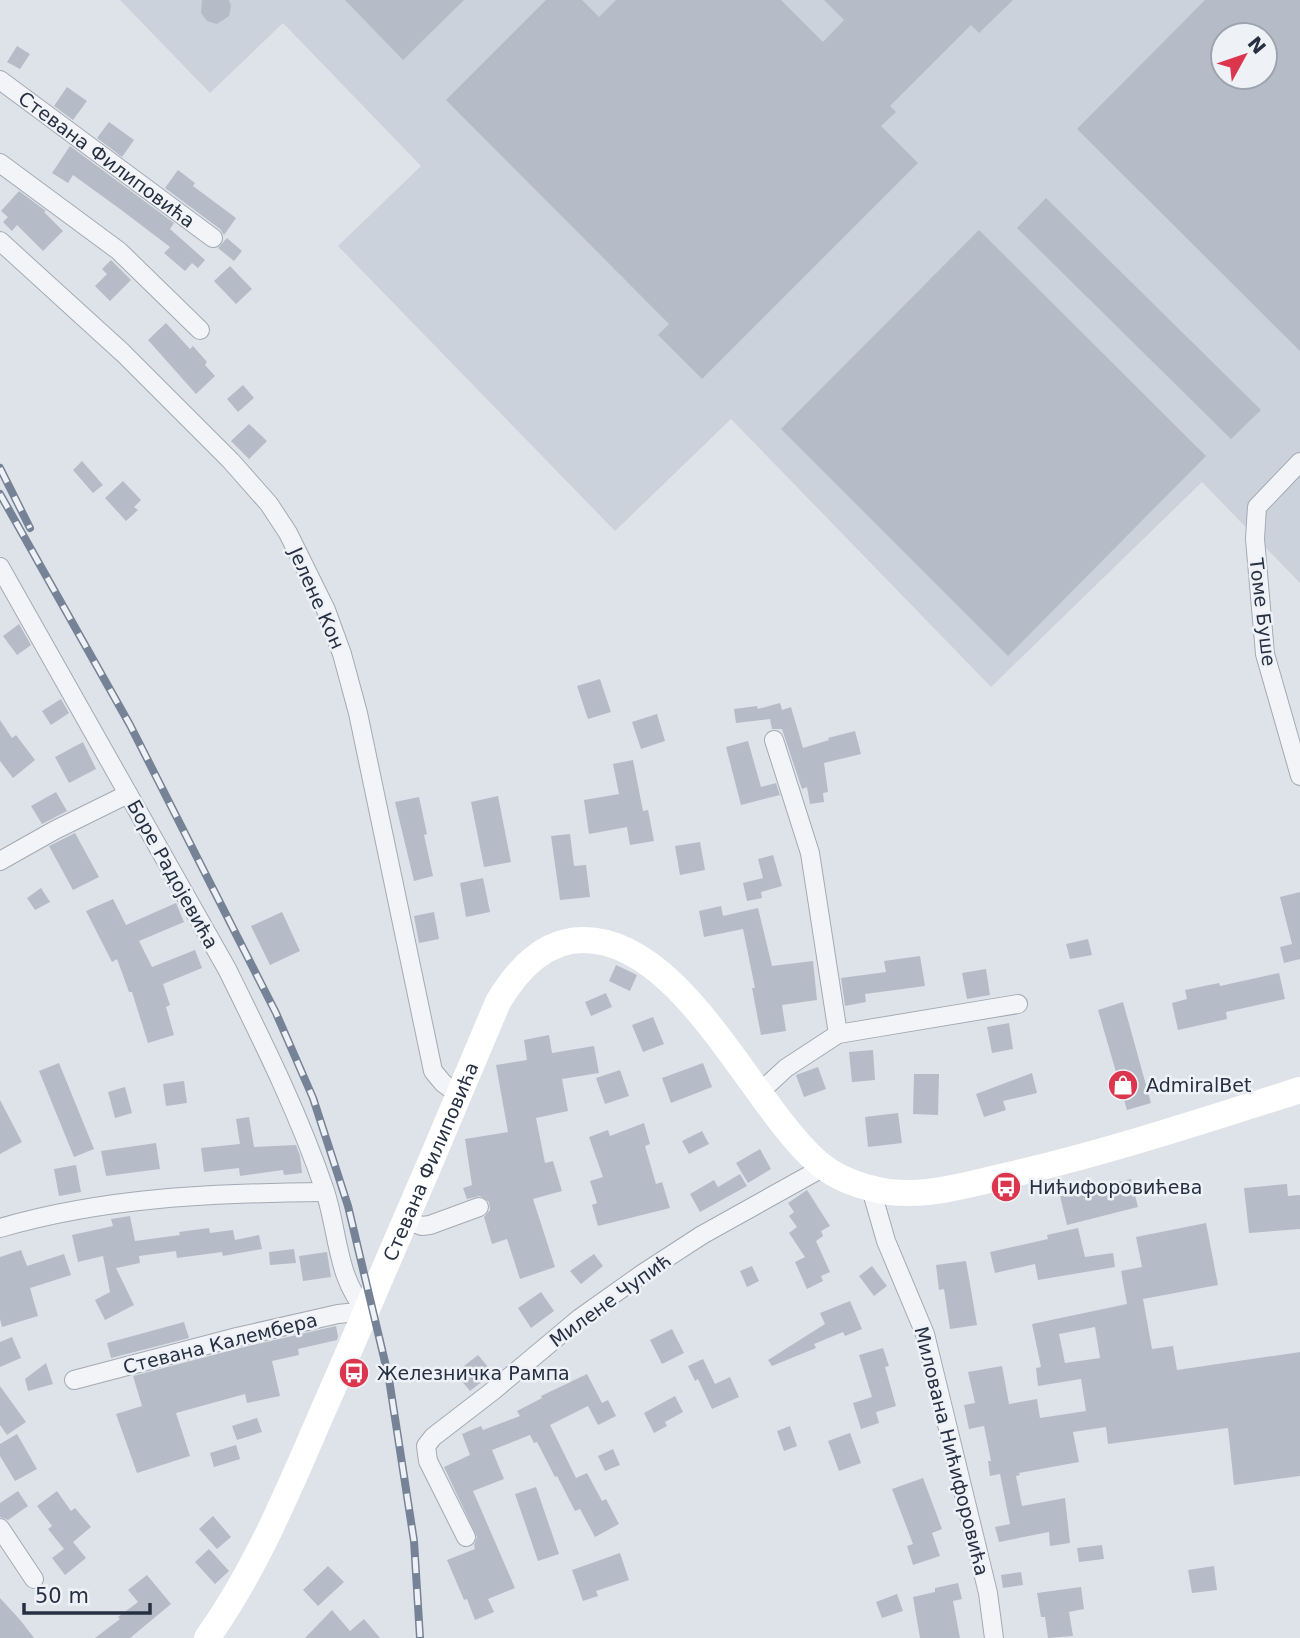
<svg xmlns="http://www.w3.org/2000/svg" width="1300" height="1638" viewBox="0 0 1300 1638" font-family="'DejaVu Sans',sans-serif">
  <rect width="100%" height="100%" fill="#dee3ea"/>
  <!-- built -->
  <path fill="#ccd2dc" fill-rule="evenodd" d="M120 0H1300V583L1202 482 991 687 731 419 615 531 338 246 421 166 283 23 210 93ZM1223 35H1265V77H1223Z"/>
  <!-- building -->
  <path fill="#b5bcc7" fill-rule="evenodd" d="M202 0H229L231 6 229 16 217 24 207 21 201 13Z
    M345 0H464L403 60Z
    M546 0H582L599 17 616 0H781L823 42 844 20 824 0H1013L979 33 971 25 890 106 896 112 881 126 918 163 702 379 658 335 669 324 446 100Z
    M1205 0H1300V351L1077 129ZM1223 35H1265V77H1223Z
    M17 46 30 54 20 69 7 62Z
    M67 87 87 101 73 120 54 106Z
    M109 122 134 140 122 157 97 138Z
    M70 146 174 223 170 229 205 260 198 268 192 263 185 271 164 253 170 247 120 209 73 175 68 183 52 173Z
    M178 170 195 183 193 186 236 218 224 235 220 229 165 188Z
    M19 191 46 211 44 212 63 231 43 251 17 225 12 231 3 222 8 217 1 211Z
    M1046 198 1261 410 1231 439 1017 228Z
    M979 230 1206 456 1008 656 781 429Z
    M227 238 242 251 234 261 218 248Z
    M111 260 131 280 110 301 95 286 107 274 102 269Z
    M230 266 252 289 236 304 214 281Z
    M166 323 190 349 193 346 207 362 205 365 215 376 196 394 148 340Z
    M243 385 254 398 238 412 227 399Z
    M249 424 267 441 249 459 231 441Z
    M82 461 103 485 93 493 73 470Z
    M123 481 141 500 134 507 138 510 126 521 105 498Z
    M19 624 31 645 17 655 3 636Z
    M600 679 611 712 588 719 577 686Z
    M61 699 69 713 51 725 42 711Z
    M780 703 782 710 791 707 803 748 829 740 828 738 855 731 861 754 824 763 828 792 823 793 824 802 810 804 807 787 802 789 782 729H772L770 719 736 723 734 709 757 706 758 709Z
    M657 714 665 741 641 749 632 722Z
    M0 720 12 738 16 735 35 760 13 778 0 761Z
    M748 741 761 787 776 783 780 795 741 805 726 747Z
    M83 742 96 769 69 783 55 757Z
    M633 760 643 811 648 810 654 841 630 845 627 827 589 834 584 800 619 794 613 764Z
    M56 792 67 811 42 824 31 806Z
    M498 796 511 862 484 867 471 802Z
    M419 797 427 834 424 835 433 876 414 881 395 802Z
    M75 833 99 877 73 890 49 846Z
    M570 834 574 866 586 865 590 897 560 900 551 836Z
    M700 842 705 870 680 875 675 846Z
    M773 855 782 886 761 892 762 898 747 901 743 883 763 878 758 859Z
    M483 878 490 912 466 917 460 883Z
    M41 888 50 902 35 910 27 898Z
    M1300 892V959L1284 963 1280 947 1292 944 1280 897Z
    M113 899 126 925 176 903 184 922 139 941 152 967 195 950 202 968 163 984 170 1005 166 1007 174 1035 148 1043 132 992H129L117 959 112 962 86 911Z
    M721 906 723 916 758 908 772 966 813 961 817 1000 782 1005 786 1031 761 1035 752 988H755L743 929 704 937 699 911Z
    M282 912 300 951 270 965 251 926Z
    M434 912 439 939 419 943 414 916Z
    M1088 939 1092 955 1070 959 1066 944Z
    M920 956 925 986 865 994 866 1002 845 1006 841 978 886 972 884 961Z
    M616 965 637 975 630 991 609 981Z
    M986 969 990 995 967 999 962 973Z
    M1279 973 1285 999 1226 1012 1227 1019 1178 1030 1172 1003 1187 999 1185 990 1219 983 1220 986Z
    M606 993 612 1007 591 1016 585 1002Z
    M1123 1002 1151 1103 1127 1110 1098 1010Z
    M653 1017 664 1044 643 1052 632 1025Z
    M1009 1023 1013 1049 992 1053 987 1027Z
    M549 1035 552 1053 594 1046 599 1073 562 1079 568 1111 536 1118 545 1163 553 1161 562 1191 533 1199 555 1267 520 1279 507 1239 492 1244 484 1217 490 1210 489 1202 480 1196 467 1199 463 1188 472 1185 465 1139 508 1132 496 1065 527 1060 524 1040Z
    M873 1050 875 1080 852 1082 849 1052Z
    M59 1063 94 1149 74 1157 39 1071Z
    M703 1063 712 1087 671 1103 662 1078Z
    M818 1067 826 1089 804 1097 796 1075Z
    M620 1070 629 1096 605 1104 596 1078Z
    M1032 1073 1037 1093 1003 1101 1006 1110 984 1117 976 1094Z
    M914 1074H939L938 1115 913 1114Z
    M184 1081 187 1103 166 1106 163 1084Z
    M125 1087 132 1113 115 1118 108 1092Z
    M0 1100 22 1142 0 1154Z
    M898 1113 902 1143 868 1147 865 1117Z
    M249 1117 254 1147 296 1145 300 1156 302 1173 284 1175 283 1170 240 1176 239 1168 204 1172 201 1148 240 1144 236 1119Z
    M644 1123 650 1144 645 1146 656 1184 662 1182 670 1208 598 1226 592 1205 597 1203 590 1181 603 1177 589 1137 608 1130 610 1136Z
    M702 1131 709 1144 689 1154 682 1141Z
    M156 1143 160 1169 106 1176 101 1151Z
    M760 1149 771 1169 748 1183 736 1163Z
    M76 1165 81 1192 59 1196 54 1169Z
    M740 1174 747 1186 700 1212 690 1194 714 1180 718 1187Z
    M1131 1179 1138 1207 1067 1225 1060 1196Z
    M1287 1184 1288 1196 1300 1195V1229L1249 1233 1244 1188Z
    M807 1190 830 1226 821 1231 823 1236 816 1241 830 1272 821 1276 823 1281 807 1289 795 1262 805 1257 789 1233 797 1227 789 1216 794 1212 788 1203Z
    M130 1216 135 1241 180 1235 179 1232 209 1228 210 1233 233 1230 235 1240 259 1235 262 1249 223 1256 222 1252 177 1258 176 1251 139 1256 140 1263 116 1268 134 1305 105 1320 95 1300 110 1292 103 1256 78 1262 72 1235 113 1226 111 1219Z
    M1206 1223 1218 1285 1143 1299 1152 1349 1173 1346 1177 1370 1300 1352V1476L1234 1485 1228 1428 1108 1444 1106 1427 1073 1432 1079 1462 1019 1473 1020 1475 1016 1476 1022 1506 1065 1498 1070 1543 1050 1546 1049 1532 999 1542 995 1527 1010 1524 1000 1474 990 1476 988 1461H991L984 1426 969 1429 964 1405 975 1403 968 1372 1002 1366 1009 1404 1037 1399 1040 1418 1086 1411 1081 1379 1038 1386 1036 1368 1041 1367 1032 1324 1127 1304 1121 1271 1142 1267 1136 1237ZM1095 1327 1100 1358 1065 1363 1059 1334Z
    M1078 1228 1085 1257 1113 1253 1115 1267 1038 1280 1035 1264 995 1273 990 1252 1048 1239 1047 1235Z
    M294 1249 296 1263 270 1265 269 1252Z
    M21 1250 27 1266 64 1254 71 1275 30 1288 38 1316 2 1327 0 1319V1257Z
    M327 1252 331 1277 303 1281 299 1256Z
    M594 1254 603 1266 581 1284 570 1271Z
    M966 1261 977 1325 950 1329 944 1289 939 1290 936 1265Z
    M752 1266 759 1281 747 1287 740 1271Z
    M872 1266 887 1286 874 1296 859 1276Z
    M541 1292 554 1311 531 1328 518 1308Z
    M850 1301 862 1329 845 1336 843 1332 814 1344 816 1348 772 1366 768 1360 825 1324 820 1313Z
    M184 1322 189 1338 111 1358 107 1343Z
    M336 1326 338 1336 337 1340 298 1349 299 1355 272 1361 280 1396 247 1403 245 1394 176 1413 190 1456 137 1473 116 1414 142 1406 133 1376 240 1348Z
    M672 1329 684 1353 662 1364 650 1340Z
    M12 1337 21 1358 0 1367V1342Z
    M883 1348 889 1366 885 1367 896 1406 876 1412 879 1423 861 1429 853 1403 872 1397 859 1355Z
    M478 1355 493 1373 470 1391 455 1373Z
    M703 1359 715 1384 730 1377 739 1397 712 1409 698 1379 695 1381 688 1366Z
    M46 1363 53 1384 28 1391 25 1379Z
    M587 1374 602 1403 608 1400 616 1416 598 1425 588 1406 550 1425 576 1478 587 1473 602 1501 606 1499 619 1524 595 1537 580 1509 575 1511 557 1476 555 1477 537 1442 534 1443 530 1435 492 1450 504 1479 473 1491 515 1588 488 1599 494 1612 475 1620 467 1599 464 1600 447 1560 475 1549 474 1545 477 1537 444 1467 470 1455 462 1434 481 1426 483 1430 520 1416 517 1411 542 1398 541 1396Z
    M0 1386 26 1422 7 1435 0 1425Z
    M675 1396 683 1412 665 1422 667 1426 654 1433 644 1413Z
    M257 1418 262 1432 237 1440 232 1426Z
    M790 1426 797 1446 784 1451 777 1431Z
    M850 1433 861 1463 839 1471 828 1441Z
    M17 1434 37 1469 15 1481 0 1456V1444Z
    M236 1445 240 1459 214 1467 210 1453Z
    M613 1449 620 1465 605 1471 598 1456Z
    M923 1478 942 1529 932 1533 940 1556 913 1565 907 1546 913 1544 892 1489Z
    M536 1487 559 1554 538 1561 515 1494Z
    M18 1491 28 1506 8 1520 0 1517V1503Z
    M57 1491 71 1511 75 1508 91 1527 72 1543 73 1542 86 1558 65 1575 52 1558 64 1549 48 1529 52 1526 37 1506Z
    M213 1516 231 1537 217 1549 199 1529Z
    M1102 1545 1104 1559 1079 1562 1077 1548Z
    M209 1549 229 1571 215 1584 195 1562Z
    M620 1553 629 1580 596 1591 598 1596 583 1601 572 1570Z
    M328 1566 344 1582 318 1606 303 1590Z
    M1214 1566 1217 1590 1192 1593 1188 1570Z
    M1021 1572 1023 1585 1003 1588 1001 1575Z
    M147 1575 171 1604 130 1638H95L120 1619 118 1617 138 1602 128 1590Z
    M958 1583 962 1599 953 1601 960 1638H920L913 1597 935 1592V1588Z
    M1081 1587 1084 1609 1069 1612 1073 1636 1048 1638 1045 1617H1041L1037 1593Z
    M897 1594 903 1611 882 1618 876 1602Z
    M0 1598 21 1621 34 1638H0Z
    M332 1610 350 1631 364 1619 380 1638H305Z"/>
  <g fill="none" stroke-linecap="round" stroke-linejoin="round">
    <!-- minor casing -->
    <g stroke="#a3aab4" stroke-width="20">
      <g id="minor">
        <path id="s1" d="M0 80 213 238"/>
        <path d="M0 163 119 251 200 330"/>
        <path d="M0 241 123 353 231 461 269 504 288 533 326 610 342 654 358 713 433 1071 443 1083 459 1095"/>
        <path d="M1300 462 1257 507 1255 539 1265 654 1300 776"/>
        <path d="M0 567 227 969C263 1042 299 1114 325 1191 338 1230 337 1281 367 1311"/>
        <path d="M774 740 810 853 838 1034"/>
        <path d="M0 861 55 830 128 794"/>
        <path d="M760 1092 786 1068 838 1034 1018 1004"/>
        <path d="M871 1189 886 1241 925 1334 988 1593 994 1638"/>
        <path d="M407 1221 422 1226 430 1225 479 1207"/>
        <path d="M0 1228C106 1197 215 1193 325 1192"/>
        <path d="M74 1380 237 1337 338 1314 367 1311"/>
        <path d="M0 1528 34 1579"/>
        <path d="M466 1537 428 1461 426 1446 433 1437 494 1390 580 1318 642 1274 702 1235 824 1167"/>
      </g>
    </g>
    <!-- minor -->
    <use href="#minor" stroke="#f2f4f7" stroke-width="18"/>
    <!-- secondary -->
    <path stroke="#fff" stroke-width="26" id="s2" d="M207 1638C262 1561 295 1473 333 1388 389 1260 444 1131 498 1002 517 970 544 940 583 940 680 939 749 1099 814 1159 829 1173 850 1183 870 1188 915 1201 962 1186 1005 1176 1105 1153 1203 1121 1300 1090"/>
    <!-- rail casing -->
    <g stroke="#768295" stroke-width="8">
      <path id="rail" d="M0 468 30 528
        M0 494 130 725 276 1013 313 1098 348 1206 389 1379 414 1541 420 1638"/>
    </g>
    <!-- rail -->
    <use href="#rail" stroke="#eef2f7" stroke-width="5" stroke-dasharray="16" stroke-linecap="butt"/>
  </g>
  <!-- icons -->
  <defs>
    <g id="shop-disc" transform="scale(1.575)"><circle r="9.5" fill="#dc364f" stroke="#eef2f7"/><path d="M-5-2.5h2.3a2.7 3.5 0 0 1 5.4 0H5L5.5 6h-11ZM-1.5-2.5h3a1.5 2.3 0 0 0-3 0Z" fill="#fff"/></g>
    <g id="bus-disc" transform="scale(1.575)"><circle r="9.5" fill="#dc364f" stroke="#eef2f7"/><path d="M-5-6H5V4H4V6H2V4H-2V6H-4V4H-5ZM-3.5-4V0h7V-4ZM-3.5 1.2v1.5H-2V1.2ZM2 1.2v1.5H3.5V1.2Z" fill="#fff"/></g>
  </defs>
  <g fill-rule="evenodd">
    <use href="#shop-disc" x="1123" y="1085"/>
    <use href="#bus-disc" x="1006" y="1187"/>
    <use href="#bus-disc" x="354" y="1373"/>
  </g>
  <g text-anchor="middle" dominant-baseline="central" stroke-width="5" stroke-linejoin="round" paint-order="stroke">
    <!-- street labels -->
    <g font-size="19" fill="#263042" stroke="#eef2f7">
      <text stroke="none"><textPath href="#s1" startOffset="133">Стевана Филиповића</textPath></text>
      <text transform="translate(317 598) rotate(66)">Јелене Кон</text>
      <text transform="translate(1263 612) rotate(83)">Томе Буше</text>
      <text transform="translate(173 874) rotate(61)">Боре Радојевића</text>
      <text stroke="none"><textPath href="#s2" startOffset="527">Стевана Филиповића</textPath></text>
      <text transform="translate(610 1300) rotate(-36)">Милене Чупић</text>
      <text transform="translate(220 1343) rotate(-14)">Стевана Калембера</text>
      <text transform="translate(952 1451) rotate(76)">Милована Нићифоровића</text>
    </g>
    <!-- poi labels -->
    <g font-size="19" fill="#263042" stroke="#eef2f7" text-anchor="start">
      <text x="1146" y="1085">AdmiralBet</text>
      <text x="1029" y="1187">Нићифоровићева</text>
      <text x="377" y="1373">Железничка Рампа</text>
    </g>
  </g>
  <!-- north arrow -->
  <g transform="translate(1244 56) rotate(50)"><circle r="33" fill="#eef2f7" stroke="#9ea4af" stroke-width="2"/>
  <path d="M0-5L12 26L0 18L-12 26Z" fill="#dc364f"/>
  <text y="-10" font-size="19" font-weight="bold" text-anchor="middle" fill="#263042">N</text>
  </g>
  <!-- scale -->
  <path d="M24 1603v10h126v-10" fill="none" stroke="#263042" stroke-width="3.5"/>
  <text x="35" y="1603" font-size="21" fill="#263042" stroke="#eef2f7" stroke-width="5" paint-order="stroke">50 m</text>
</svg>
